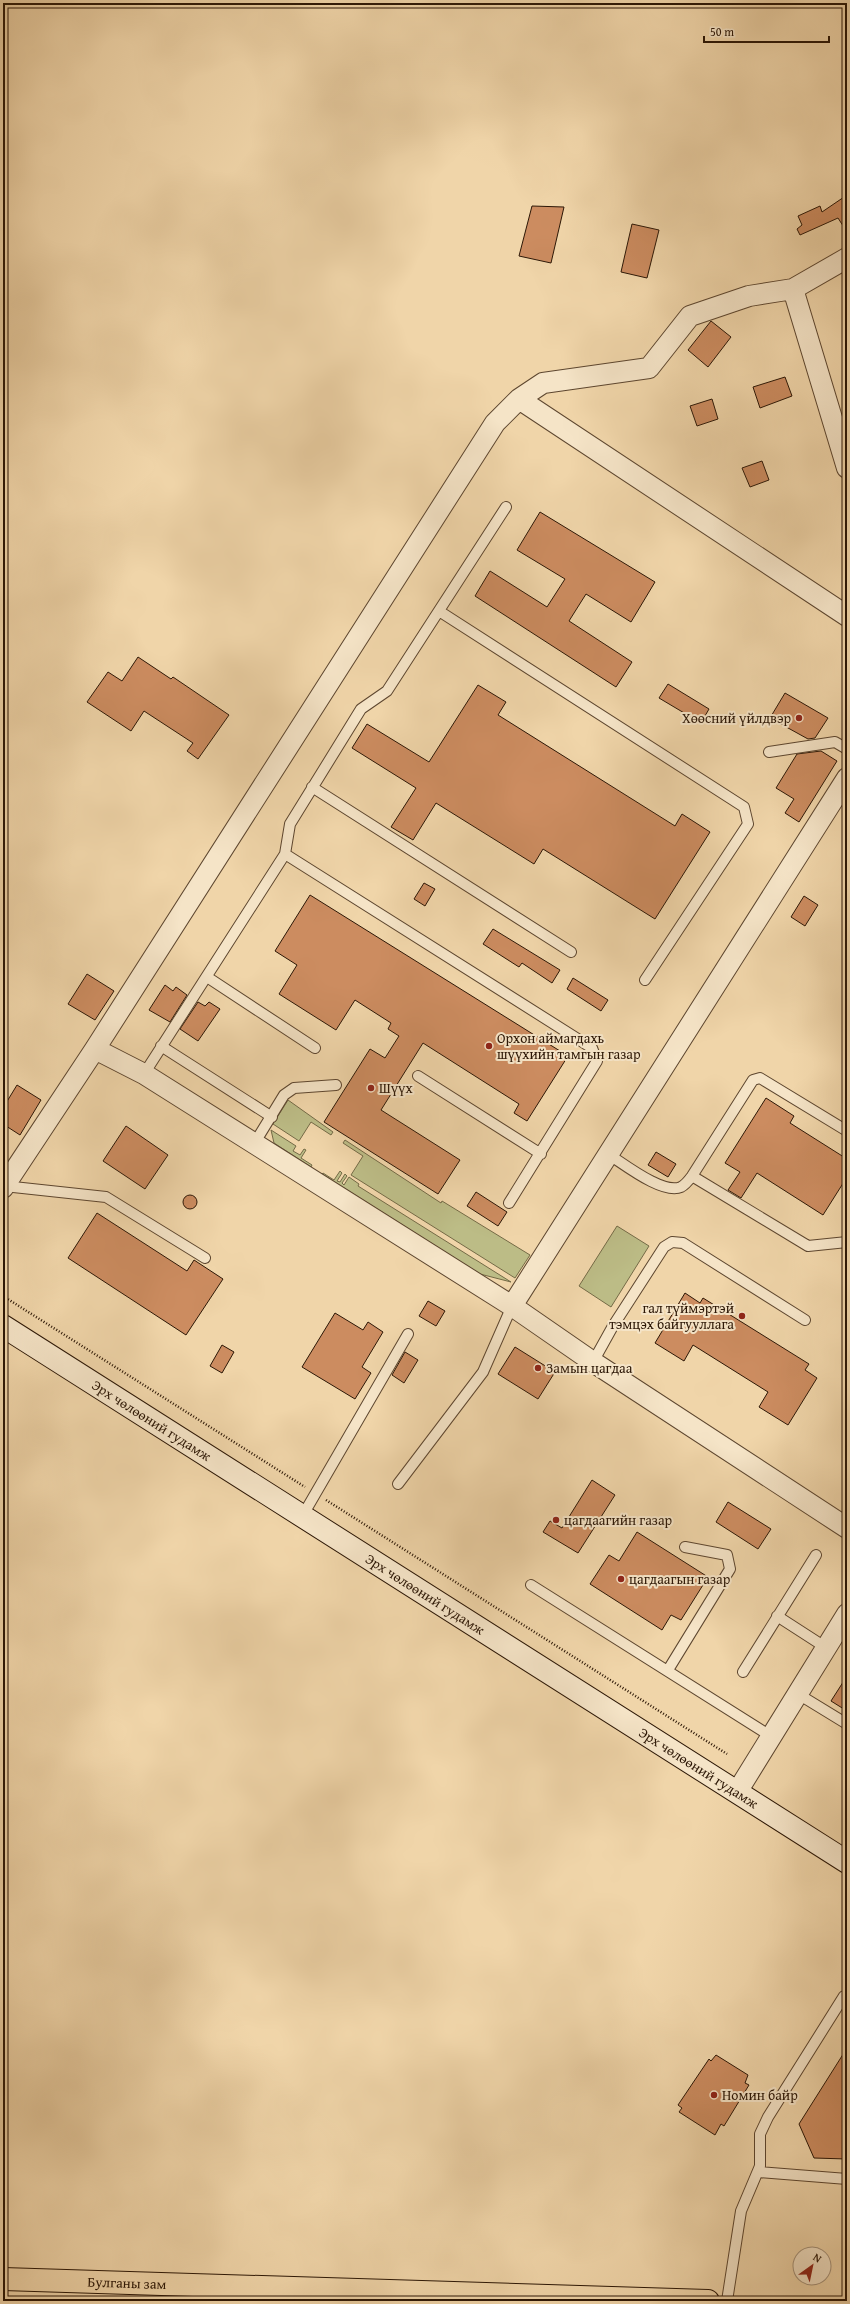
<svg xmlns="http://www.w3.org/2000/svg" width="850" height="2304" viewBox="0 0 850 2304" font-family="'Gentium Book Plus',serif">
  <rect width="100%" height="100%" fill="#f0d5a9"/>
  <filter id="stains"><feTurbulence type="fractalNoise" baseFrequency=".005" numOctaves="4"/><feColorMatrix values="0 0 0 0 .2 0 0 0 0 .09 0 0 0 0 .02 0 0 0 .5 -.17"/></filter>
  <radialGradient id="worn" r=".72"><stop offset=".6" stop-color="#630" stop-opacity="0"/><stop offset="1" stop-color="#630" stop-opacity=".3"/></radialGradient>
  <!-- green -->
  <path fill="#bcbc86" stroke="#746a46" d="M288 1100 333 1132 331 1135 311 1122 299 1141 273 1124Z
    M271 1130 296 1146 293 1151 300 1155 304 1149 306 1150 301 1158 312 1165 311 1167 274 1143Z
    M345 1140 441 1203 442 1201 530 1255 515 1278 351 1175 363 1156 343 1143Z
    M340 1171 342 1173 337 1181 340 1182 345 1174 347 1176 342 1183 344 1185 349 1177 359 1184 358 1186 511 1282 480 1274 322 1174 323 1173 334 1180Z
    M617 1226 649 1246 611 1307 579 1286Z"/>
  <!-- building -->
  <path fill="#cc8c60" stroke="#2c1706" d="M847 195V232L838 218 800 235 797 229 802 225 798 216 820 206 822 212Z
    M532 206 564 207 551 263 519 256Z
    M632 224 659 230 647 278 621 272Z
    M711 321 731 337 708 367 688 350Z
    M785 377 792 396 760 408 753 387Z
    M712 399 718 419 697 426 690 406Z
    M762 461 769 480 750 487 742 468Z
    M540 512 655 582 631 622 586 594 569 621 632 662 616 687 475 596 490 571 547 607 565 579 517 550Z
    M138 657 171 679 173 677 229 715 198 759 187 751 193 743 144 711 131 731 87 702 108 672 122 681Z
    M668 684 709 709 701 723 659 698Z
    M478 685 506 702 498 715 675 826 682 814 710 832 655 919 543 849 534 864 436 803 413 840 391 827 416 788 352 748 367 724 429 762Z
    M785 693 828 718 815 738 808 739 770 718Z
    M821 751 837 761 799 822 785 813 794 799 776 788 797 754Z
    M424 883 435 889 425 906 414 899Z
    M310 895 568 1056 527 1121 514 1113 519 1104 423 1043 381 1110 460 1160 438 1194 324 1122 370 1049 385 1058 399 1036 388 1029 391 1023 355 1000 336 1030 279 994 297 965 275 951Z
    M804 896 818 905 805 926 791 917Z
    M493 929 560 970 552 983 522 963 519 967 483 944Z
    M87 974 114 991 95 1020 68 1004Z
    M573 978 608 1000 601 1011 567 989Z
    M165 985 173 991 176 987 187 995 170 1022 149 1010Z
    M198 1002 205 1006 209 1002 220 1009 198 1041 180 1029Z
    M17 1085 41 1100 20 1135 3 1124V1108Z
    M766 1098 794 1116 790 1123 847 1159V1177L823 1215 757 1173 741 1198 728 1190 740 1172 725 1163Z
    M126 1126 168 1155 145 1189 103 1161Z
    M656 1152 676 1164 668 1177 648 1165Z
    M476 1192 507 1212 498 1226 467 1206Z
    M183 1202a7 7 0 1 1 14 0a7 7 0 1 1-14 0Z
    M97 1213 187 1271 194 1260 223 1279 186 1335 68 1258Z
    M685 1293 700 1303 703 1298 809 1364 805 1370 817 1378 788 1425 759 1407 768 1392 693 1345 684 1361 655 1343Z
    M428 1301 445 1311 436 1326 419 1316Z
    M335 1313 363 1330 368 1322 383 1332 362 1367 371 1373 355 1399 302 1367Z
    M222 1345 234 1352 222 1373 210 1366Z
    M515 1347 555 1372 538 1399 498 1374Z
    M405 1352 418 1360 404 1383 392 1375Z
    M592 1480 615 1495 578 1553 543 1532 550 1521 562 1528Z
    M728 1502 771 1529 758 1549 716 1522Z
    M637 1532 708 1577 681 1620 671 1615 662 1630 590 1584 609 1555 619 1561Z
    M847 1676V1711L831 1701Z
    M847 2048V2159L814 2158 799 2124Z
    M716 2055 748 2075 745 2083 749 2085 724 2126 721 2124 715 2135 679 2112 682 2108 678 2105 709 2059 711 2061Z"/>
  <g fill="none" stroke-linecap="round" stroke-linejoin="round">
    <!-- lane casing -->
    <g stroke="#5d462f" stroke-width="12">
      <path id="lane" d="M439 611 744 807 748 824 645 980
        M769 752 835 742 847 749
        M312 787 571 952
        M285 854 592 1048 597 1061 509 1203
        M207 977 315 1048
        M161 1046 272 1117
        M144 1074 285 854 290 824 361 709 387 691 506 507
        M418 1076 541 1154
        M254 1144 284 1095 294 1088 336 1085
        M608 1154C624 1164 663 1195 681 1187 685 1185 689 1180 692 1176L753 1080 760 1078 847 1131
        M692 1176 808 1246 847 1242
        M4 1186 106 1197 205 1258
        M593 1362 613 1326 664 1247 672 1242 683 1243 805 1320
        M398 1484 483 1372 512 1306
        M303 1515 408 1334
        M531 1585 772 1737
        M777 1616 825 1647
        M668 1670 730 1569 727 1555 685 1547
        M743 1672 816 1555
        M798 1694 847 1724
        M758 2172 847 2179
        M727 2301 741 2211 760 2166V2134L768 2117 844 1996"/>
    </g>
    <!-- street casing -->
    <g stroke="#5d462f" stroke-width="22">
      <path id="street" d="M793 289 847 468
        M519 399 847 616
        M95 1049 144 1074 512 1306 593 1362 847 1528
        M3 1188 95 1049 495 423 519 399 543 383 649 368 690 316 749 296 793 289 847 258
        M512 1306 847 778
        M737 1792 847 1614"/>
    </g>
    <!-- secondary casing -->
    <g stroke="#2c1706" stroke-width="24">
      <g id="secondary">
        <path id="s1" d="M3 1326 847 1862"/>
      </g>
    </g>
    <!-- highway casing -->
    <g stroke="#2c1706" stroke-width="24">
      <g id="highway">
        <path id="s2" d="M3 2279 708 2301"/>
      </g>
    </g>
    <!-- path -->
    <path stroke="#2c1706" stroke-width="2.5" stroke-dasharray="1 2" stroke-linecap="butt" d="M3 1296 305 1487
      M326 1500 727 1754"/>
    <!-- lane -->
    <use href="#lane" stroke="#f5e4c7" stroke-width="10"/>
    <!-- street -->
    <use href="#street" stroke="#f5e4c7" stroke-width="20"/>
    <!-- secondary -->
    <use href="#secondary" stroke="#f5e4c7" stroke-width="22"/>
    <!-- highway -->
    <use href="#highway" stroke="#f0d5a9" stroke-width="22"/>
  </g>
  <!-- markers -->
  <g fill="#8f2418" stroke="#f5e4c7" stroke-width="1.5">
    <circle cx="799" cy="718" r="4"/>
    <circle cx="489" cy="1046" r="4"/>
    <circle cx="371" cy="1088" r="4"/>
    <circle cx="742" cy="1316" r="4"/>
    <circle cx="538" cy="1368" r="4"/>
    <circle cx="556" cy="1520" r="4"/>
    <circle cx="621" cy="1579" r="4"/>
    <circle cx="714" cy="2095" r="4"/>
  </g>
  <g text-anchor="middle" dominant-baseline="central" stroke-width="4" stroke-linejoin="round" paint-order="stroke">
    <!-- poi labels -->
    <g font-size="14" fill="#2c1706" stroke="#f5e4c7" text-anchor="start">
      <text x="791" y="718" text-anchor="end">Хөөсний үйлдвэр</text>
      <text x="497" y="1038">Орхон аймагдахь<tspan x="497" dy="16">шүүхийн тамгын газар</tspan></text>
      <text x="379" y="1088">Шүүх</text>
      <text x="734" y="1308" text-anchor="end">гал түймэртэй<tspan x="734" dy="16">тэмцэх байгууллага</tspan></text>
      <text x="546" y="1368">Замын цагдаа</text>
      <text x="564" y="1520">цагдаагийн газар</text>
      <text x="629" y="1579">цагдаагын газар</text>
      <text x="722" y="2095">Номин байр</text>
    </g>
    <!-- street labels -->
    <g font-size="14" fill="#2c1706" stroke="#f5e4c7">
      <text stroke="none"><textPath href="#s1" startOffset="176">Эрх чөлөөний гудамж</textPath></text>
      <text stroke="none"><textPath href="#s1" startOffset="500">Эрх чөлөөний гудамж</textPath></text>
      <text stroke="none"><textPath href="#s1" startOffset="824">Эрх чөлөөний гудамж</textPath></text>
      <text stroke="none"><textPath href="#s2" startOffset="124">Булганы зам</textPath></text>
    </g>
  </g>
  <!-- margin -->
  <rect width="850" height="2304" fill="none" stroke="#f0d5a9" stroke-width="16"/>
  <rect x="4" y="4" width="842" height="2296" fill="none" stroke="#2c1706" stroke-width="2"/>
  <rect x="8" y="8" width="834" height="2288" fill="none" stroke="#2c1706"/>
  <!-- north arrow -->
  <g transform="translate(812 2266) rotate(33)"><circle r="19" fill="#f5e4c7" stroke="#a5927a"/>
  <path d="M0-3L7 15L0 10L-7 15Z" fill="#8f2418"/>
  <text y="-6" font-size="11" font-weight="bold" text-anchor="middle" fill="#2c1706">N</text>
  </g>
  <!-- scale -->
  <path d="M704 36v6h125v-6" fill="none" stroke="#2c1706" stroke-width="2"/>
  <text x="710" y="36" font-size="12" fill="#2c1706" stroke="#f5e4c7" stroke-width="3" paint-order="stroke">50 m</text>
  <rect width="100%" height="100%" filter="url(#stains)"/>
  <rect width="100%" height="100%" fill="url(#worn)"/>
</svg>
